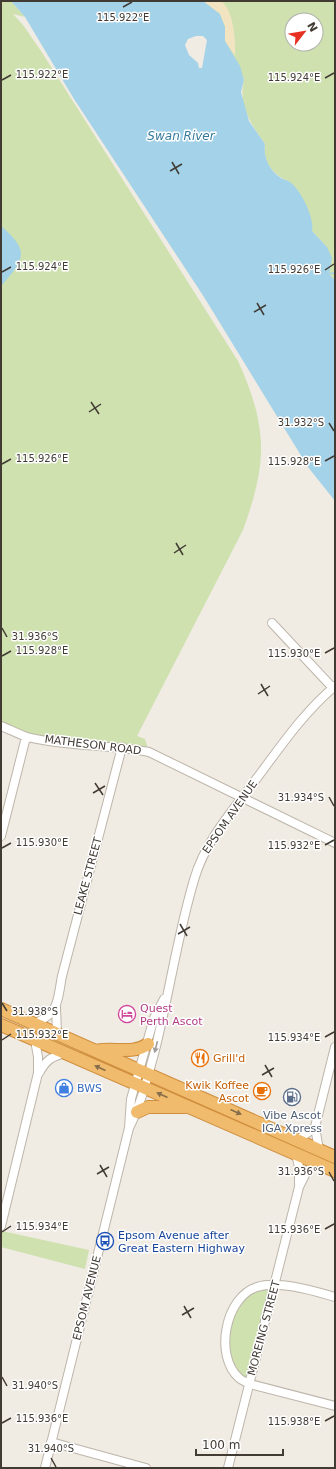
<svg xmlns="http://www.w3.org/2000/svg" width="336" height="1469" viewBox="0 0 336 1469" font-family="'DejaVu Sans',sans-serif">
  <rect width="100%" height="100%" fill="#f0ebe3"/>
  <!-- green -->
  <path fill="#cee1af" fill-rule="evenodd" d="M1 1H11L25 17 13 14 23 25 41 51 238 361C251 389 262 421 261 453 260 479 252 505 243 530L137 736 145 739 149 752 26 737 1 726Z
    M206 1H335V280L329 274 327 247 312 231 290 182C273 175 262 162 265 144 251 124 238 105 244 80ZM292 20H316V44H292Z
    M2 1231 89 1250 85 1269 1 1247Z
    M276 1285 250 1384 239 1378 226 1351 235 1305 244 1294Z"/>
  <!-- sand -->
  <path fill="#f2e4c1" d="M203 1C208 1 218 0 222 2 234 11 236 43 235 56L225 41V27L220 15Z"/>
  <!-- water -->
  <path fill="#a3d2e9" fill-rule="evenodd" d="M11 1H203L220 14 225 27V41L240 66 244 80 241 92 249 121 265 144C263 157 269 170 281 178 284 180 287 180 290 182 301 190 315 219 312 231L327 247 332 258 329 274 335 280V501L308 467 204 297 74 99 25 17ZM196 36H203L207 40 202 68H199L198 63 189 55 185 45 188 39Z
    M1 226C30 251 25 259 1 286Z"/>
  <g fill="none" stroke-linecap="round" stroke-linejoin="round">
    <!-- stream -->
    <path stroke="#a3d2e9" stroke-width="1.5" d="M327 274 335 273"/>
    <!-- minor casing -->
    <g stroke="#bdb5aa" stroke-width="10">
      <path id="minor" d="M272 623 333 688
        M1 726C9 729 18 734 27 737 66 747 109 744 149 752L335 843
        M1 836 26 737
        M56 1007 57 1034
        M34 1024C60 1012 57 1002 62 976L122 747
        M39 1073C46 1060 51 1057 65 1053
        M129 1128C141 1104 147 1079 154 1054 169 996 177 937 194 880 205 841 233 810 257 778 281 746 304 712 335 686
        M298 1140 315 1127
        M319 1150 315 1127 335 1047
        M296 1154 299 1167V1184
        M1 1226 38 1073V1057L35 1040
        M335 1297C314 1291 279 1280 257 1287 225 1297 214 1356 239 1378 242 1381 246 1382 250 1384L335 1406
        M51 1442 146 1468
        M45 1468 129 1128 131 1099 154 1018 164 999
        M228 1468 299 1187 307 1171 317 1164"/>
    </g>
    <!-- highway casing -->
    <g stroke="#cf8f3e" stroke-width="14">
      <path id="highway" d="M1 1009 335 1157
        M1 1025 335 1171
        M96 1051C113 1047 133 1055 148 1044
        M137 1112 148 1107H185"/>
    </g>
    <!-- minor -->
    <use href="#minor" stroke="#fff" stroke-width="8"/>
    <!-- highway -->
    <use href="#highway" stroke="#f1bb6d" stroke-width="12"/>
  </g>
  <!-- one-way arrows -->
  <defs><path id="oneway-solid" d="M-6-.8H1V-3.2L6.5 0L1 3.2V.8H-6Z"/></defs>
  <use fill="#a09d9a" href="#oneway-solid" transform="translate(156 1047) rotate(104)"/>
  <g fill="#876e4b">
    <use href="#oneway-solid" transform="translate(100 1068) rotate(-156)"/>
    <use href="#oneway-solid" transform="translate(162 1095) rotate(-156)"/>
    <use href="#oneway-solid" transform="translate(236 1112) rotate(24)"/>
  </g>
  <!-- ticks -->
  <path fill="none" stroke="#413b34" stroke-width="1.5" d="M123 7 132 2M325 78 334 73M2 80 11 75M172 162 179 174M170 171 182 164M325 270 334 264M2 272 11 267M257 303 264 315M254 312 266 305M91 402 99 414M89 412 101 404M329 423 334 431M325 461 334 456M2 464 11 459M176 543 183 555M174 553 186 545M2 628 7 637M325 653 334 648M2 656 11 651M261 684 268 696M258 694 270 686M95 783 103 795M93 793 105 786M329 797 334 806M325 845 334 840M2 848 11 843M180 924 187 936M178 934 190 927M2 1003 7 1011M325 1037 334 1032M2 1040 11 1034M265 1065 272 1077M262 1075 274 1068M100 1165 107 1177M329 1172 334 1181M97 1174 109 1167M325 1229 334 1224M2 1232 11 1226M184 1306 191 1318M182 1315 194 1308M2 1377 7 1386M325 1421 334 1416M2 1423 11 1418M51 1458 56 1467"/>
  <!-- icons -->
  <defs>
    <g id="hotel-ring" transform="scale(0.9)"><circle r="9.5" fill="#fff" stroke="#d1479c" stroke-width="1.5"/><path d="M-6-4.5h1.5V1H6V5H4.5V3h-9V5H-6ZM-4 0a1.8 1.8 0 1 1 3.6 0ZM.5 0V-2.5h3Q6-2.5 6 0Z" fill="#d1479c"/></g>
    <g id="restaurant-ring" transform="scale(0.9)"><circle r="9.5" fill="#fff" stroke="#e8710a" stroke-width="1.5"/><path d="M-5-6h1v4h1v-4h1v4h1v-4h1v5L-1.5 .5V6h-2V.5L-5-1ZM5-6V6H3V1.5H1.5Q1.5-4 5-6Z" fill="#e8710a"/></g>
    <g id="shop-ring" transform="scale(0.9)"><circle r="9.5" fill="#fff" stroke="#3f7fe0" stroke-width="1.5"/><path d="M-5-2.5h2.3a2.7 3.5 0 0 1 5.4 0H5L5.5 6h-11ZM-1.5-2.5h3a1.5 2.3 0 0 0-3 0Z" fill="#3f7fe0"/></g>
    <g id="cafe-ring" transform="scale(0.9)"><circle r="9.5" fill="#fff" stroke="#e8710a" stroke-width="1.5"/><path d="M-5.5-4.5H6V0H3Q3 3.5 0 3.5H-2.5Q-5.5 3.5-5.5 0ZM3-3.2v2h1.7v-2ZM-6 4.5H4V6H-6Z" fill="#e8710a"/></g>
    <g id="fuel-ring" transform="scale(0.9)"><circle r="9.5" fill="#fff" stroke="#5c6f8a" stroke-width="1.5"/><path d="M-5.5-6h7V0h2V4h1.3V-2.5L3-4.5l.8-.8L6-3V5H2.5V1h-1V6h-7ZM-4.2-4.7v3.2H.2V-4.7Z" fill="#5c6f8a"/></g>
    <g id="bus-ring" transform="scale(0.9)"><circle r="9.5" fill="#fff" stroke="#1a4fb4" stroke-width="1.5"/><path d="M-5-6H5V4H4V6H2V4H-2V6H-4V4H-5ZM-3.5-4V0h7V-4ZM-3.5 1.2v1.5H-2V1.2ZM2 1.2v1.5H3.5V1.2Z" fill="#1a4fb4"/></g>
  </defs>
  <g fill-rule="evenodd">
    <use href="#hotel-ring" x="127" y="1014"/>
    <use href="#restaurant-ring" x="200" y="1058"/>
    <use href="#shop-ring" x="64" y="1088"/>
    <use href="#cafe-ring" x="262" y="1091"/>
    <use href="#fuel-ring" x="292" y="1097"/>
    <use href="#bus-ring" x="105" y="1241"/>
  </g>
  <g text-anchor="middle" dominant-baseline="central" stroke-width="3" stroke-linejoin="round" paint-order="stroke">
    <!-- street labels -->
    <g font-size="11" fill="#413b34" stroke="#fff">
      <text transform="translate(93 745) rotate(7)">MATHESON ROAD</text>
      <text transform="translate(230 817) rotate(-55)">EPSOM AVENUE</text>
      <text transform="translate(88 876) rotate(-75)">LEAKE STREET</text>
      <text transform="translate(87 1298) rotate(-76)">EPSOM AVENUE</text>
      <text transform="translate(264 1328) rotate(-75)">MOREING STREET</text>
    </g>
    <!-- hotel labels -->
    <g font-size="11" fill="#b23c85" stroke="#fff" text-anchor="start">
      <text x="140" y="1008">Quest<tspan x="140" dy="13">Perth Ascot</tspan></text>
    </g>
    <!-- food labels -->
    <g font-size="11" fill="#c56008" stroke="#fff" text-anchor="start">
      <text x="213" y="1058">Grill'd</text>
      <text x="249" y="1085" text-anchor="end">Kwik Koffee<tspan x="249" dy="13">Ascot</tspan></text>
    </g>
    <!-- shop labels -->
    <g font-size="11" fill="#366cbe" stroke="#fff" text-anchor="start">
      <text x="77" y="1088">BWS</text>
    </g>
    <!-- service labels -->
    <g font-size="11" fill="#4e5e75" stroke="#fff">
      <text x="292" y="1115">Vibe Ascot<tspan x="292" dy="13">IGA Xpress</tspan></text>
    </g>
    <!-- transit labels -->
    <g font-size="11" fill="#164399" stroke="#fff" text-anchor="start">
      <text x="118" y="1235">Epsom Avenue after<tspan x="118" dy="13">Great Eastern Highway</tspan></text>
    </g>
    <!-- water labels -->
    <g font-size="12" font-style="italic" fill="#35799c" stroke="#fff">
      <text x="181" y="136">Swan River</text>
    </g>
  </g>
  <g font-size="10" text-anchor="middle" fill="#413b34" stroke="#fff" stroke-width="3" stroke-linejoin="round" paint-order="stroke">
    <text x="123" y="21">115.922°E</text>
    <text x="42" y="78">115.922°E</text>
    <text x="294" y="81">115.924°E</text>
    <text x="42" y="270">115.924°E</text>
    <text x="294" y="273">115.926°E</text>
    <text x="301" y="426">31.932°S</text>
    <text x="42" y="462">115.926°E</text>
    <text x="294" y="465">115.928°E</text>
    <text x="35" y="640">31.936°S</text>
    <text x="42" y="654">115.928°E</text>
    <text x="294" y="657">115.930°E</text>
    <text x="301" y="801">31.934°S</text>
    <text x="42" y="846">115.930°E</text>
    <text x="294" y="849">115.932°E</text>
    <text x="35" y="1015">31.938°S</text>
    <text x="42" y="1038">115.932°E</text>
    <text x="294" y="1041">115.934°E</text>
    <text x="301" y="1175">31.936°S</text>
    <text x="42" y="1230">115.934°E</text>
    <text x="294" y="1233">115.936°E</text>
    <text x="35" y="1389">31.940°S</text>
    <text x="42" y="1422">115.936°E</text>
    <text x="294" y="1425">115.938°E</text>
    <text x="51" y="1452">31.940°S</text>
  </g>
  <!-- border -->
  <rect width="336" height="1469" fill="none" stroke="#413b34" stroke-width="4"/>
  <!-- north arrow -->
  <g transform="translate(304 32) rotate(59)"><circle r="19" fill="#ffffff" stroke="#b3b1ae"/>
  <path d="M0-3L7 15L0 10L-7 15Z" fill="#e73123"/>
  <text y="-6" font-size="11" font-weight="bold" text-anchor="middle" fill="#413b34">N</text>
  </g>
  <!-- scale -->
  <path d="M196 1449v6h87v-6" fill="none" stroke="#413b34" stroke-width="2"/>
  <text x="202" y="1449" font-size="12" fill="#413b34" stroke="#ffffff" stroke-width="3" paint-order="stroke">100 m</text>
</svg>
